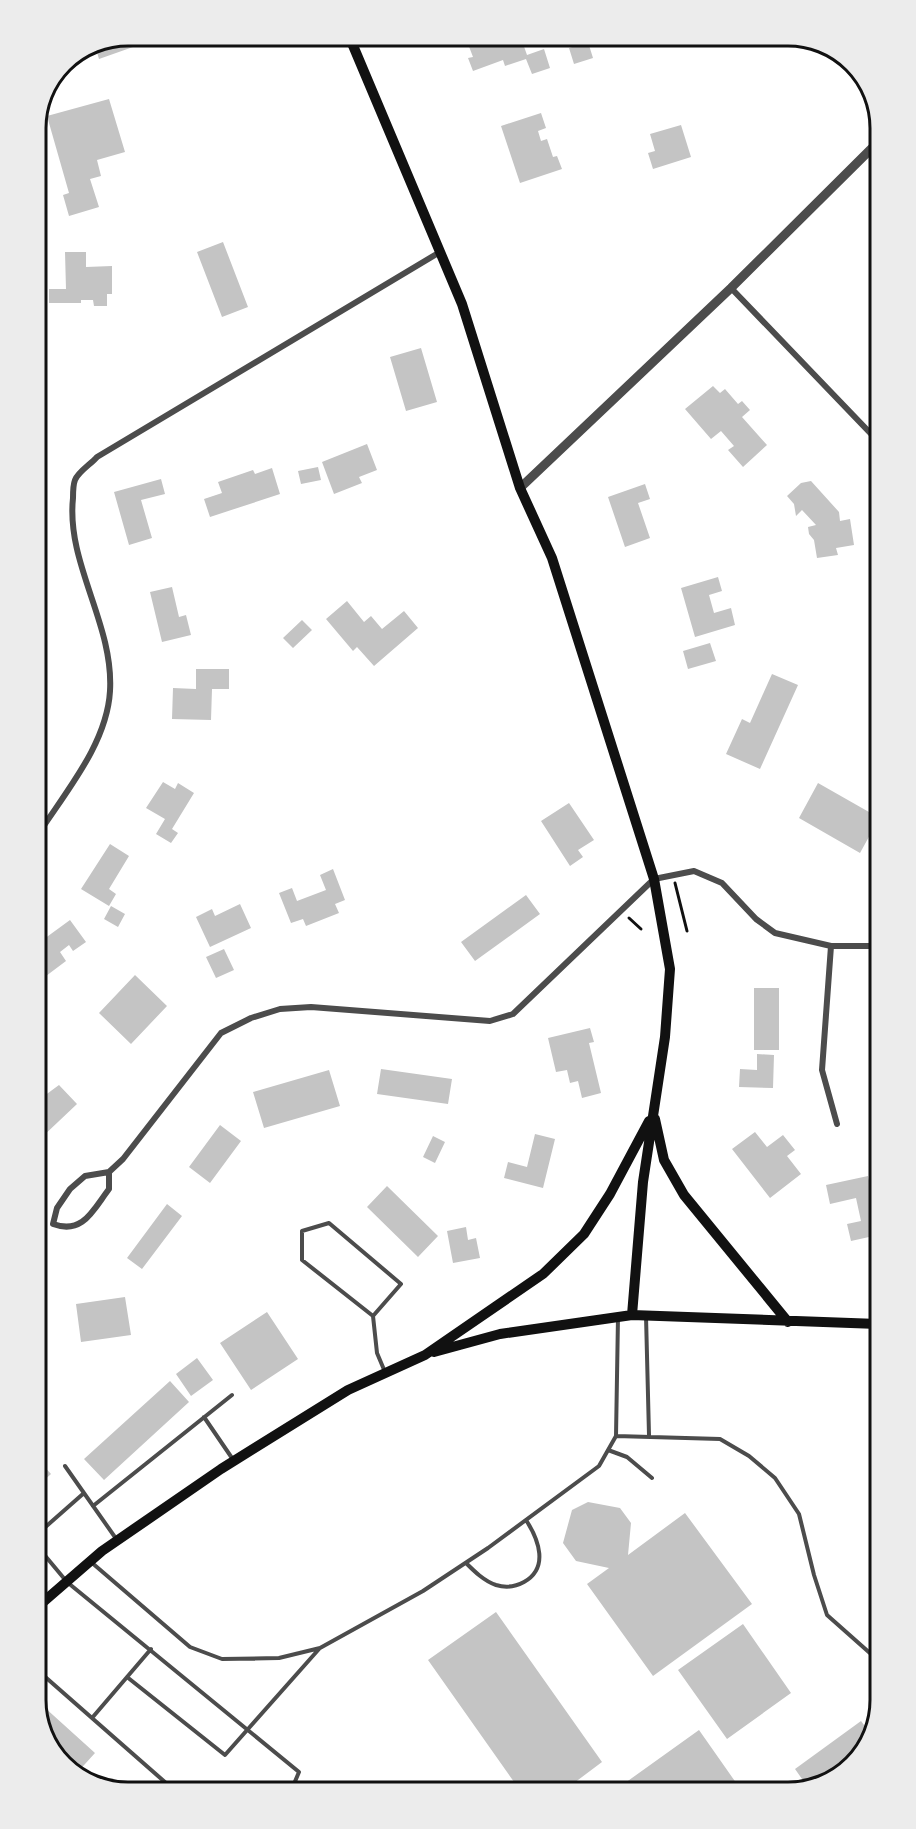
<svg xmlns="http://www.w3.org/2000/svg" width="916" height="1829" viewBox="0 0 916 1829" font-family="Ubuntu,sans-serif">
  <rect width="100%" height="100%" fill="#fff"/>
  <!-- building -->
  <path fill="#c4c4c4" d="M129 36 133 47 99 59 96 49Z
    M465 36H496L500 46 521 38 527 55 544 49 550 68 532 74 526 59 505 66 503 60 473 71 468 58 473 57Z
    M588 42 593 58 574 64 569 48Z
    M109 99 125 152 97 160 101 176 90 179 99 207 69 216 63 195 69 193 47 116Z
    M541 113 546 128 538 131 541 141 547 139 553 157 557 156 562 169 520 183 501 126Z
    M681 125 691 157 653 169 648 153 655 151 650 134Z
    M223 242 248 307 222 317 197 252Z
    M65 252H86V267L112 266V294H107V306H94L93 300H81V303H49V289H66Z
    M421 348 437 402 406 411 390 357Z
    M713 386 720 393 725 389 738 404 742 401 750 410 742 417 767 445 743 467 728 450 734 446 721 431 711 439 685 409Z
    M367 444 377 470 359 477 362 483 334 494 322 462Z
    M318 467 321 480 301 484 298 471Z
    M272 468 280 494 210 517 204 499 222 493 218 482 253 470 255 474Z
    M161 479 165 494 141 500 152 538 129 545 114 492Z
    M811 481 839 512 840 521 850 519 854 545 836 548 838 555 817 558 814 540 809 534 808 527 816 525 802 510 796 516 794 504 787 496 801 483Z
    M645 484 650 499 638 503 650 538 625 547 608 497Z
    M718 577 722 591 709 595 714 613 731 608 735 625 695 637 681 588Z
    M172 587 179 617 186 615 191 635 162 642 150 592Z
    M347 601 364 622 371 616 382 629 404 611 418 628 374 666 357 647 353 651 326 619Z
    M302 620 312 630 293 648 283 638Z
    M710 643 716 661 688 669 683 651Z
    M196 669H229V689H212L211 720 172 719 173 688 196 689Z
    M772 674 798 685 760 769 726 754 742 719 750 723Z
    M163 782 175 789 178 783 194 793 172 829 178 833 171 843 156 834 165 819 146 808Z
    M818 783 876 816V824L860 853 799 818Z
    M569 803 594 840 578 850 583 857 570 866 541 821Z
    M110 844 129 856 109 889 116 894 109 906 81 889Z
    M333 869 345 900 335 904 339 913 306 926 303 919 291 923 279 893 292 888 297 901 326 890 320 875Z
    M526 895 540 914 475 961 461 942Z
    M240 904 251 928 210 947 196 917 212 909 215 916Z
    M111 906 125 914 118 927 104 919Z
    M70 920 86 942 73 951 69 945 60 952 66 961 42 979 40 933 44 939Z
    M224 949 234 970 216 978 206 957Z
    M135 975 167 1006 131 1044 99 1013Z
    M754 988H779V1050H754Z
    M590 1028 594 1042 589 1043 601 1093 582 1098 578 1081 570 1083 567 1070 556 1072 548 1038Z
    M757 1054 774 1055 773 1088 739 1087 740 1069 757 1070Z
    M381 1069 452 1079 448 1104 377 1094Z
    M329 1070 340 1106 264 1128 253 1092Z
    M59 1085 77 1104 40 1139V1099Z
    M220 1125 241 1141 210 1183 189 1167Z
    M755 1132 767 1147 783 1135 795 1150 787 1156 801 1174 770 1198 732 1149Z
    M535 1134 555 1139 543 1188 504 1178 508 1162 527 1167Z
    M433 1136 445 1142 435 1163 423 1157Z
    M868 1176 871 1191 878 1189V1235L851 1241 847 1224 861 1221 856 1198 830 1204 826 1185Z
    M387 1186 438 1236 418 1257 367 1207Z
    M167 1204 182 1216 142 1269 127 1258Z
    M466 1227 468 1240 476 1238 480 1258 453 1263 447 1231Z
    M125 1297 131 1335 81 1342 76 1304Z
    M267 1312 298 1359 251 1390 220 1343Z
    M197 1358 213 1380 191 1396 176 1374Z
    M170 1381 189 1402 104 1480 84 1459Z
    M42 1464 51 1474 42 1482Z
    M588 1502 620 1508 631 1523 628 1555 685 1513 752 1604 653 1676 587 1584 609 1568 576 1561 563 1543 572 1510Z
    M496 1612 602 1762 566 1789H519L428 1660Z
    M743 1624 791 1693 727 1739 678 1670Z
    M43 1706 95 1753 75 1775 43 1735Z
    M861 1721 870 1733 864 1752 822 1786H807L795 1769Z
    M699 1730 739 1787 618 1788Z"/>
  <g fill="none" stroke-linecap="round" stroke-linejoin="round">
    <!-- path -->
    <path stroke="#111" stroke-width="3" d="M675 883 687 931
      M629 918 641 929"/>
    <!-- service -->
    <path stroke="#4c4c4c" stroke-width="4" d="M373 1316 401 1284 329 1223 302 1231V1260L373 1316 377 1353 385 1372
      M646 1316 649 1435
      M204 1417 234 1461
      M616 1436 720 1439 749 1456 775 1478 799 1514 814 1575 827 1615 880 1662
      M608 1450 627 1457 652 1478
      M65 1466 117 1540
      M93 1506 232 1395
      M42 1530 84 1493
      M42 1552 67 1582 299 1772 291 1791
      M91 1562 190 1647 222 1659 279 1658 320 1648 423 1591 488 1548 599 1466 616 1436 618 1317
      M466 1563C474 1571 484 1581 496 1585 506 1588 515 1587 524 1582 549 1568 539 1540 526 1520
      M43 1675 166 1783 157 1792
      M127 1677 225 1755 319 1649
      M92 1718 151 1649"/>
    <!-- minor -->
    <path stroke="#4c4c4c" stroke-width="6" d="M731 288 875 438
      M39 833C67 790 107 743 110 691 114 624 66 564 73 498 73 493 73 485 75 480 78 472 91 464 97 457L440 252
      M831 946 822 1070 837 1124
      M109 1172V1189C93 1210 83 1235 53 1224L57 1208 70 1189 85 1176 109 1172 123 1159 221 1033 251 1018 280 1009 311 1007 490 1021 513 1014 654 879 694 871 722 883 756 919 775 933 831 946H877"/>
    <!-- tertiary -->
    <path stroke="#4c4c4c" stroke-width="9" d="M520 488 731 288 873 147"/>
    <!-- secondary -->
    <path stroke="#111" stroke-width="10" d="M349 36 462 304 520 488 552 558 654 879 670 969 665 1037 643 1182 632 1315
      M655 1119 664 1160 684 1195 788 1322
      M434 1352 500 1334 632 1315 878 1324
      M42 1603 102 1551 221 1469 348 1390 425 1355 543 1274 584 1234 610 1194 649 1121"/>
  </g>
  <!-- crop -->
  <path d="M0 0H916V1829H0ZM128 46H788A82 82 0 0 1 870 128V1700A82 82 0 0 1 788 1782H128A82 82 0 0 1 46 1700V128A82 82 0 0 1 128 46Z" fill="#ececec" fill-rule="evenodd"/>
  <path fill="none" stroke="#111" stroke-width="3" d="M128 46H788A82 82 0 0 1 870 128V1700A82 82 0 0 1 788 1782H128A82 82 0 0 1 46 1700V128A82 82 0 0 1 128 46Z"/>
</svg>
